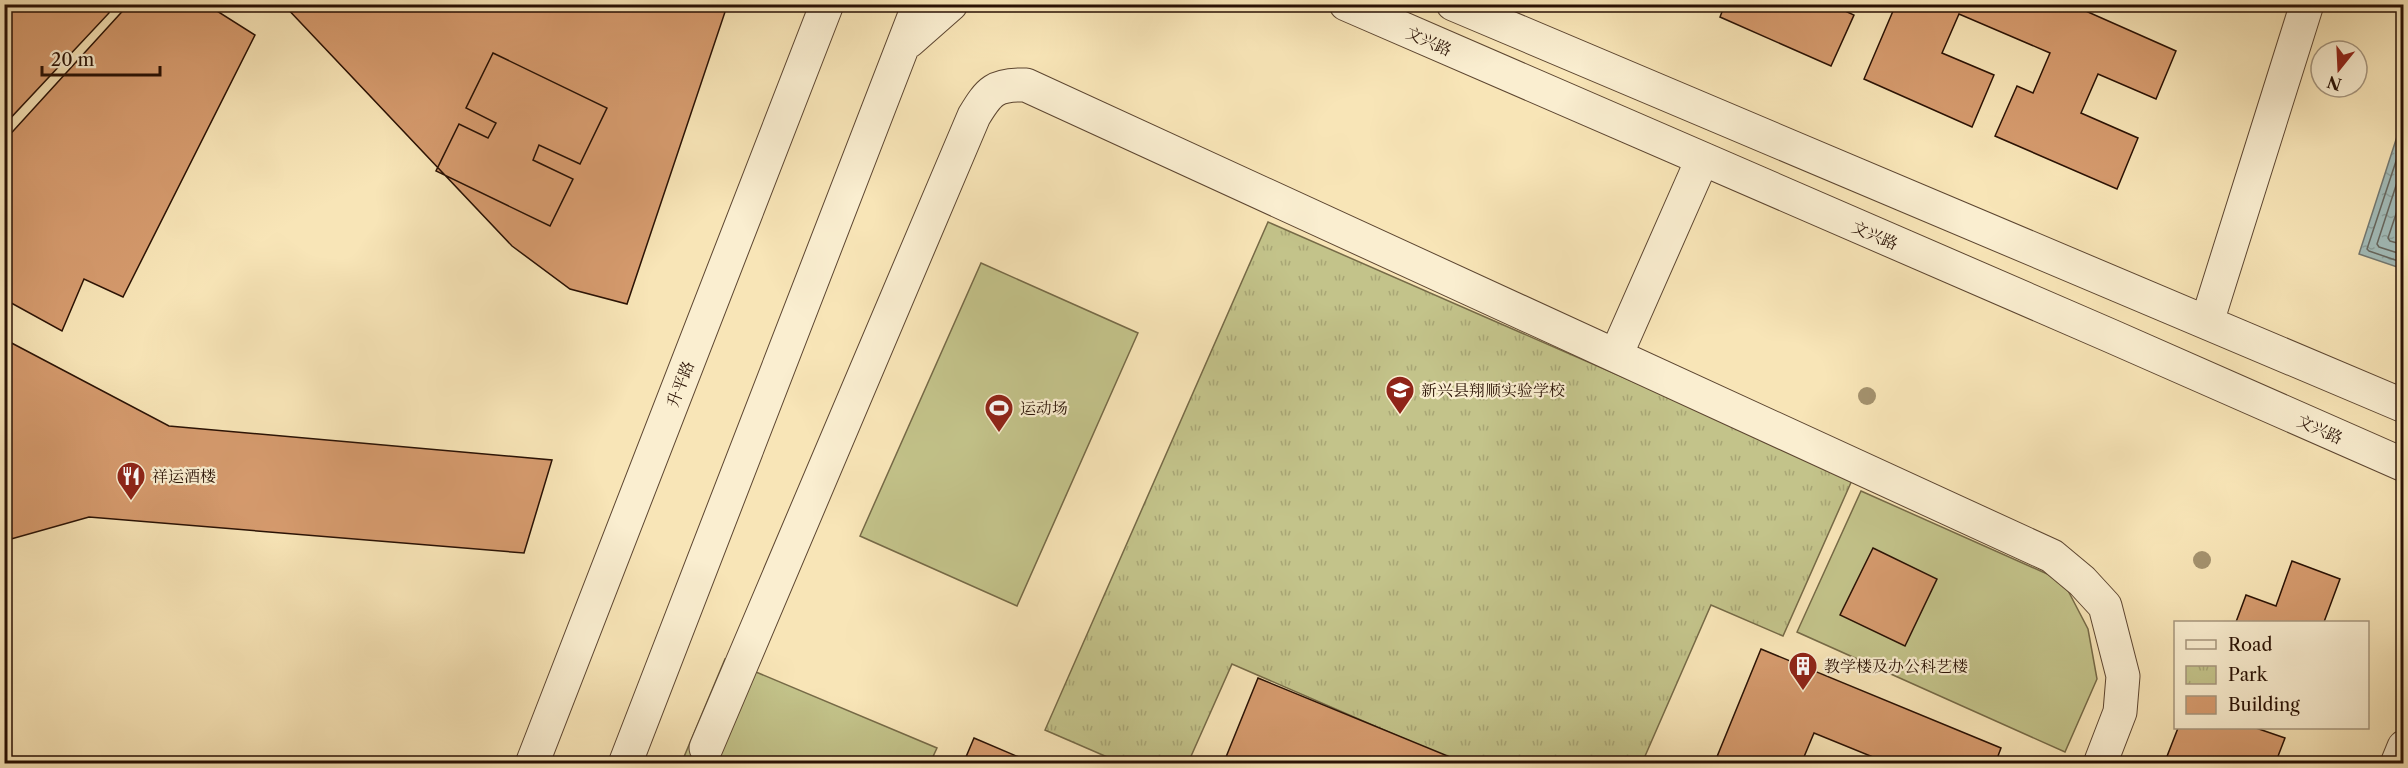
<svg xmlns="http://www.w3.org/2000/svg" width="2408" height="768" viewBox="0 0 2408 768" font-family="'Libre Caslon Text','Noto Serif SC',serif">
  <defs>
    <pattern id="park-tufts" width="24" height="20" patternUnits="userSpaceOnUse" patternTransform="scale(1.5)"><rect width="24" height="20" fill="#c3c38a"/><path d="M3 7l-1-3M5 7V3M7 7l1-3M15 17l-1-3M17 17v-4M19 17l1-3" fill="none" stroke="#a8a675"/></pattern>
    <pattern id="water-ripples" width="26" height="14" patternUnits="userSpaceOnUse" patternTransform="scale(1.5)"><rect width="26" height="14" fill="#a2bcb9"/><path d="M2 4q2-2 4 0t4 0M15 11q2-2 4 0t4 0" fill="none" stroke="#8ca19d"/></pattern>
  </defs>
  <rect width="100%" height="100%" fill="#f8e5b7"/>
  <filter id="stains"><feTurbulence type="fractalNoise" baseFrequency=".00333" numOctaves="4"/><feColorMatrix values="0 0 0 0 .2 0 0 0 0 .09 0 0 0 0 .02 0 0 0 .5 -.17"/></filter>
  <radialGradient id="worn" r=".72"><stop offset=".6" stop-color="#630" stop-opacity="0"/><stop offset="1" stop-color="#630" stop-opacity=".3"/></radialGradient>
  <!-- green -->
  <path fill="#c3c38a" stroke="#766a47" stroke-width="1.5" d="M981 263 1138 333 1017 606 860 536Z
    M1861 491 2063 581 2088 629 2097 679 2065 752 1797 632Z
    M725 659 937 748 930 763 681 764Z"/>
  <!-- park -->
  <path fill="url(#park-tufts)" stroke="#766a47" stroke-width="1.5" d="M1268 222 1853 478 1783 636 1711 605 1642 763H1460L1232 664 1188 763H1121L1045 730Z"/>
  <!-- water -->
  <path fill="url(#water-ripples)" stroke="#727871" stroke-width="1.5" d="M2403 118V269L2359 254Z"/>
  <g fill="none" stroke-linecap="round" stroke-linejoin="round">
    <!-- shore -->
    <path stroke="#66665e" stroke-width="1.5" d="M2404 137 2367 249 2369 251 2404 263
      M2404 161 2377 244 2379 247 2404 255
      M2404 190 2388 238 2390 241 2404 245"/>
  </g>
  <!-- building -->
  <path fill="#d69b6e" stroke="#291104" stroke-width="1.5" d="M8 4H111L109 13 4 125V19Z
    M129 4H206L255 35 123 297 84 279 62 331 4 299V141Z
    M283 4H724L725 12 627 304 570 289 512 246Z
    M1725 4H1830L1854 15 1831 66 1720 17Z
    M1896 4H2070L2176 51 2156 99 2098 74 2081 113 2138 138 2117 189 1995 136 2017 86 2033 93 2050 53 1959 14 1942 53 1994 75 1972 127 1864 79Z
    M493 53 607 108 580 164 539 145 533 160 573 179 550 226 436 171 459 124 488 138 496 123 466 108Z
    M4 339 169 426 552 460 524 553 89 517 4 541Z
    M1873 548 1937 579 1905 646 1840 615Z
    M2292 561 2340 579 2324 622H2236L2246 595 2276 606Z
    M1761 649 2001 748 1995 764H1890L1814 733 1801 764H1714Z
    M1258 678 1467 764H1227L1224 762Z
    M2178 728H2256L2285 738 2275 764H2164Z
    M974 738 1035 764H963Z"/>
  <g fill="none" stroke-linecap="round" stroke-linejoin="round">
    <!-- minor casing -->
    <g stroke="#5d4631" stroke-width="35">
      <path id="minor" d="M1346 4 2111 336 2404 465
        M1453 4 2404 406
        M909 41 951 4
        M2207 322 2307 4
        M1616 355 1702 160
        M706 748 974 116C989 91 995 84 1026 85L2052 556 2082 581 2105 606 2123 676 2120 712 2100 764
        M532 764 827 4
        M625 764 919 4
        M2397 764 2404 747"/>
    </g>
    <!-- minor -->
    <use href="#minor" stroke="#faeed0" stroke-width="33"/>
  </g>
  <!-- trees -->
  <g fill="#a4926e">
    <circle cx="1867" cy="396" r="9"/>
    <circle cx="2202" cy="560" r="9"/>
  </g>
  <!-- icons -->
  <defs>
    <g id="school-pin" transform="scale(1.5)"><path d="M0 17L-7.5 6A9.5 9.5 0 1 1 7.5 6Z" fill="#8f2418" stroke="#faeed0"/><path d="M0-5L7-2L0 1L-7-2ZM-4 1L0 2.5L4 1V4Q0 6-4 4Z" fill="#fff"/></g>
    <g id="stadium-pin" transform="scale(1.5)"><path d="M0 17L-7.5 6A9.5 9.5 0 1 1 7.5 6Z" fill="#8f2418" stroke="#faeed0"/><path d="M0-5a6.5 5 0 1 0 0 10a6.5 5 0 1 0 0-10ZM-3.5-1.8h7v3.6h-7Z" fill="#fff"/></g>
    <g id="restaurant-pin" transform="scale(1.5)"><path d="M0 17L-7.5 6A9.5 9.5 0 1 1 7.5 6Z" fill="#8f2418" stroke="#faeed0"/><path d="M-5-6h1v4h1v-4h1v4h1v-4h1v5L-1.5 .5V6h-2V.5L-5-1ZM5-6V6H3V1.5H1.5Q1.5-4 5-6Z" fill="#fff"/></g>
    <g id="building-pin" transform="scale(1.5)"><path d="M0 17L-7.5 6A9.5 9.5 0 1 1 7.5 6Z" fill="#8f2418" stroke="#faeed0"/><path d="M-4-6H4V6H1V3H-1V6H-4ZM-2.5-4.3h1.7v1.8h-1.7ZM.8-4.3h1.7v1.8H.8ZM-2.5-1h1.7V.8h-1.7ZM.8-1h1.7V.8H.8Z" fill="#fff"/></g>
  </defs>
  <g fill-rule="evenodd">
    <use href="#school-pin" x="1400" y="390"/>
    <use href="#stadium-pin" x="999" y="408"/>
    <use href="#restaurant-pin" x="131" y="476"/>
    <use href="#building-pin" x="1803" y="666"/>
  </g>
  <g text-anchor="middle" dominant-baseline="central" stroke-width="4.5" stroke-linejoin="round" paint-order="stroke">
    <!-- street labels -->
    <g font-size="16" fill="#291104" stroke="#faeed0">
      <text transform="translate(1429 41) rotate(24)">文兴路</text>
      <text transform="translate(1875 235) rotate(23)">文兴路</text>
      <text transform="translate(680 384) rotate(-69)">升平路</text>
      <text transform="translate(2320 429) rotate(24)">文兴路</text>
    </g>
    <!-- poi labels -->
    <g font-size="16" fill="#291104" stroke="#faeed0" text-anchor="start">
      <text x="1421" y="390">新兴县翔顺实验学校</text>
      <text x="1020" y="408">运动场</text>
      <text x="152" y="476">祥运酒楼</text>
      <text x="1824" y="666">教学楼及办公科艺楼</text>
    </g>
  </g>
  <!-- margin -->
  <rect width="2408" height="768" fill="none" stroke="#f8e5b7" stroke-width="24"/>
  <rect x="6" y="6" width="2396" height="756" fill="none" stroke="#291104" stroke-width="3"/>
  <rect x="12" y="12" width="2384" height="744" fill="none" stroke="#291104" stroke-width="1.5"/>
  <!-- legend -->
  <rect x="2174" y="621" width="195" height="108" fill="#faeed0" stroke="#a6967e" stroke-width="1.5"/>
  <rect x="2186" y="640" width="30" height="9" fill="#faeed0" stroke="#a6967e" stroke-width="1.5"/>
  <text x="2228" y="651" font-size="18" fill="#291104">Road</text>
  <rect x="2186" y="666" width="30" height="18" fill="url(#park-tufts)" stroke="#a6967e" stroke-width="1.5"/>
  <text x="2228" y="681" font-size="18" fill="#291104">Park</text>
  <rect x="2186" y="696" width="30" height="18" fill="#d69b6e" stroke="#a6967e" stroke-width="1.5"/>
  <text x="2228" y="711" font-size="18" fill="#291104">Building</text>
  <!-- north arrow -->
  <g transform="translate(2339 69) rotate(198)"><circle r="28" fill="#faeed0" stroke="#a6967e" stroke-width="1.5"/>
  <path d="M0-4.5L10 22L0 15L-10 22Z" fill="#8f2418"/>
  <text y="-9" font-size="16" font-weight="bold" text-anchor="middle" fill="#291104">N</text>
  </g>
  <!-- scale -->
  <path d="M42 66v9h118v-9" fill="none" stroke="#291104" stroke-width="3"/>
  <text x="51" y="66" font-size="18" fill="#291104" stroke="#faeed0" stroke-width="4.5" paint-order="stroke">20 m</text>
  <rect width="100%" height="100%" filter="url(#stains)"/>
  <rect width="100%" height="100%" fill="url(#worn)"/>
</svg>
